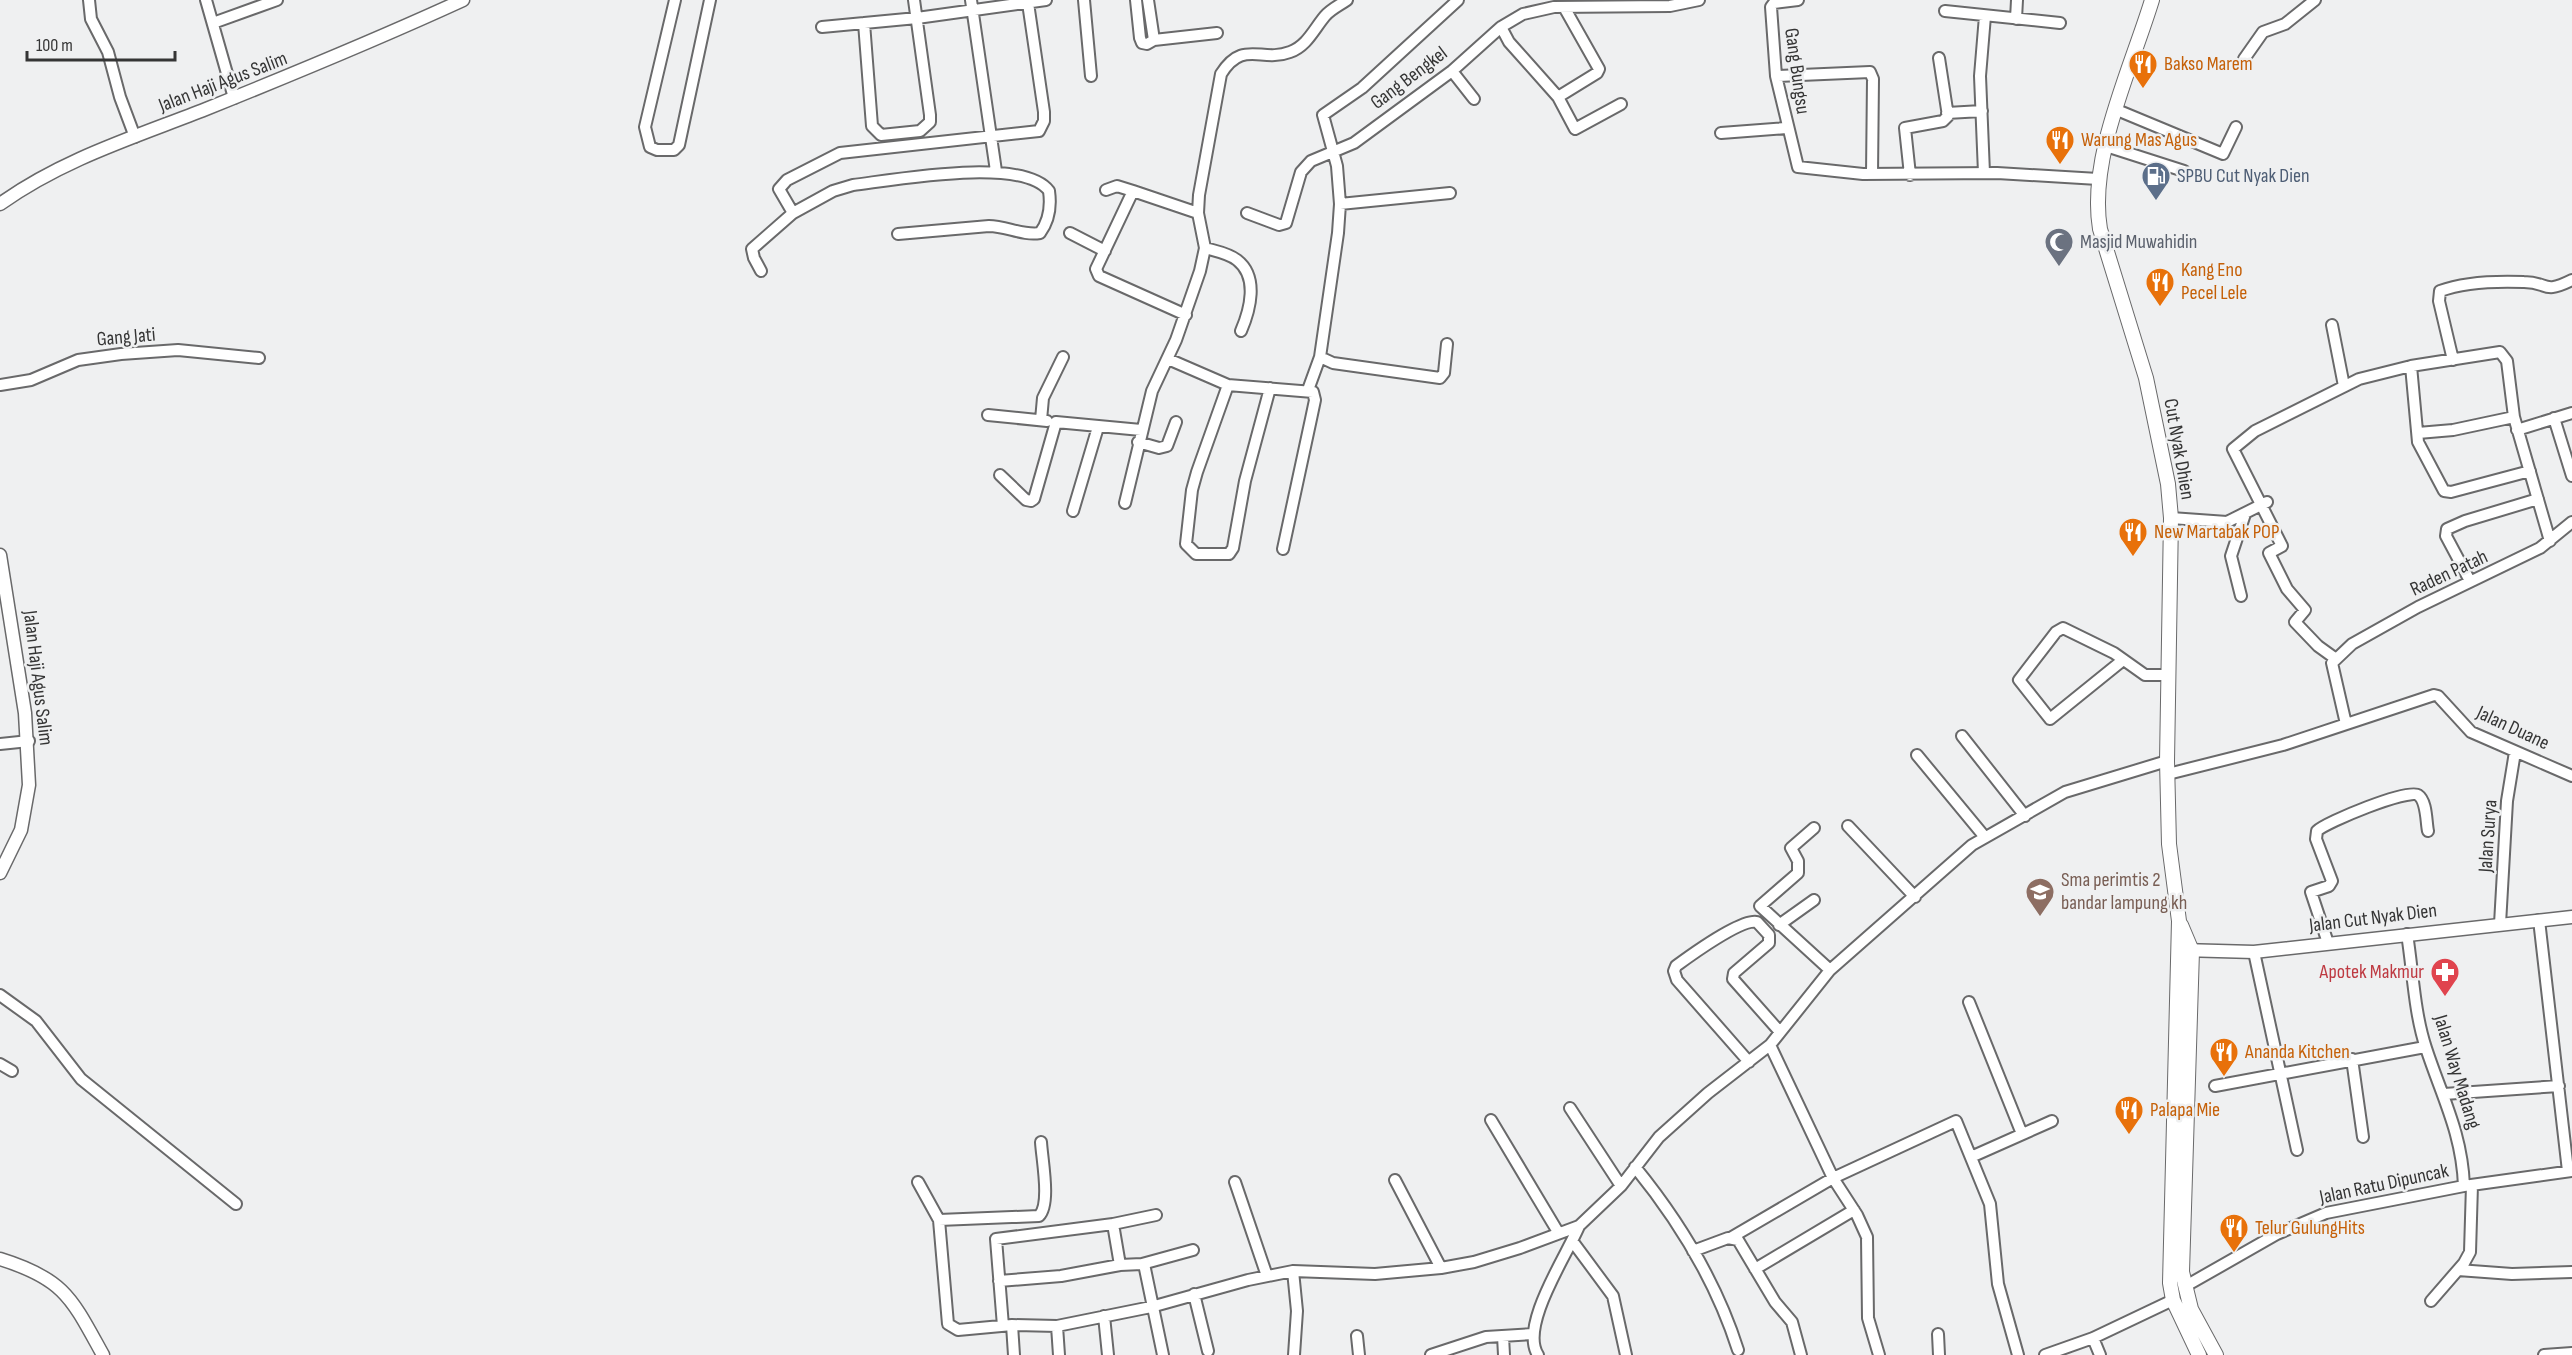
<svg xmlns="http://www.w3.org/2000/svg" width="2572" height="1355" viewBox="0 0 2572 1355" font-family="'Sofia Sans Condensed',sans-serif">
  <rect width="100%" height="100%" fill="#eff0f1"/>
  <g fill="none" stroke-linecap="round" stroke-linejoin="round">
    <!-- minor casing -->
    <g stroke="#69696a" stroke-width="14">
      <path id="minor" d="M89 0 91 19 108 52 120 97 135 137
        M206 0 234 98
        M675 0 645 127 650 147 657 150H674L679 145 710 0
        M971 0 996 171
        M1084 0 1091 76
        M1136 0 1140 38 1142 43 1147 44 1154 40 1148 0
        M1798 0 1774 3 1771 7 1776 76 1798 167 1863 174 1997 173 2098 179
        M1945 11 2060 23
        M2016 19 2017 0
        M213 23 277 0
        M864 23 872 126 881 135 920 131 930 122V115L914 0
        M822 27 917 18 1046 0
        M1501 27 1509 42 1558 97 1597 73 1599 69 1564 7
        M1154 40 1217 33
        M2244 59 2263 32 2285 24 2315 0
        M1452 71 1474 99
        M1776 76 1870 72 1873 79 1872 174
        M1558 97 1575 129 1621 104
        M2117 110 2223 154 2236 127
        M1947 113 1982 111
        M1721 133 1786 128
        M2106 146 2184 171
        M1984 173 1980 76 1985 16
        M1910 175 1905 128 1943 121 1948 116 1939 58
        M1106 190 1117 186 1133 191
        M1340 204 1450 193
        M1247 213 1279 225 1286 223 1301 172 1311 161 1354 143 1452 71 1501 27 1523 14 1554 7 1670 6 1699 0
        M1070 233 1105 251
        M898 234 989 226C1006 226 1023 236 1040 233 1049 221 1051 205 1049 191 1023 156 894 180 853 185L833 191 793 213 779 189 787 180 840 153 1039 131 1044 121V112L1028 3
        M1205 248C1215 251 1228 253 1237 260 1259 277 1250 310 1241 331
        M761 271 754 258 752 249 793 213
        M1186 315 1099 276 1096 269 1133 191 1198 213
        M2332 325 2344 386
        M1447 344 1444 373 1440 378 1333 363 1320 357 1338 233 1340 204 1337 166 1323 115 1362 88 1458 0
        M1168 359 1228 385 1313 392 1315 400 1311 419 1283 549
        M2453 360 2439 301 2440 291C2464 282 2498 281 2524 282 2549 282 2542 295 2572 280
        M2411 366 2418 442 2444 491 2451 492 2530 471
        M0 385 31 380 78 360 121 354 178 350 259 358
        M1228 385 1197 472 1192 490 1186 544 1196 554H1229L1233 548 1245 481 1270 388
        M1308 390 1320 357
        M988 415 1047 421
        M2554 418 2572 476
        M1041 420 1043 398 1063 357
        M2517 430 2572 413
        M2418 433 2453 430 2514 417
        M1138 442 1159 448 1167 446 1176 422
        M1000 475 1026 500 1031 501 1034 499 1056 422 1141 430
        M1125 503 1152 391 1176 340 1200 271 1205 248 1198 213 1199 195 1221 74C1243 39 1261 63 1290 52 1307 46 1314 29 1325 16 1331 9 1340 5 1347 0
        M1073 511 1098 427
        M2171 518 2227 522 2267 502
        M2470 581 2446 536 2447 529 2465 521 2538 499
        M2241 596 2231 556 2245 514
        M2336 659 2318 646 2295 622 2305 610 2287 589 2269 553 2282 546 2233 449 2255 431 2359 379 2411 366 2500 352 2507 361 2514 417 2550 541
        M2123 660 2050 719 2019 680 2056 632 2063 628 2114 653 2145 675H2169
        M2346 724 2332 663 2352 644 2418 607 2540 548 2572 522
        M1962 736 2025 816
        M0 744 29 741
        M1917 755 1984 836
        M2168 774 2283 745 2434 695 2438 696 2471 732 2572 776
        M1848 826 1915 897
        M1814 828 1791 848 1798 861V873L1760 906 1830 970
        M2539 920 2568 1171
        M2500 924 2507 801 2515 752
        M1779 925 1814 900
        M2407 934C2413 971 2414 1012 2426 1048 2442 1097 2462 1133 2464 1186
        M2328 943 2311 892 2329 886 2332 881 2316 839 2317 831C2326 822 2409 788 2418 795 2427 801 2426 822 2428 831
        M2254 952 2297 1150
        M0 995 36 1021 81 1079 236 1204
        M1969 1002 2022 1134
        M1770 1045 1833 1178 1857 1215 1867 1237 1868 1318 1879 1355
        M2352 1059 2363 1137
        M1749 1062 1677 980 1674 971 1676 966C1691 955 1742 918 1757 922L1769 935V943L1734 973 1733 979 1780 1032
        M0 1064 12 1071
        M2215 1086 2425 1047
        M2444 1094 2559 1086
        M1570 1108 1621 1186
        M1491 1120 1558 1232
        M1971 1157 2052 1121
        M1635 1167C1679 1221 1717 1284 1738 1350
        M1395 1180 1441 1268
        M918 1182 939 1220 948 1324 958 1330 1012 1325 1057 1326 1151 1307 1248 1280 1293 1271 1375 1274 1441 1268 1474 1262 1520 1248 1579 1226 1621 1186 1659 1137 1708 1093 1770 1045 1830 970 1972 845 2065 792 2167 761
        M1235 1182 1267 1276
        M939 1220 1039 1216C1051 1204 1042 1160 1041 1142
        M1113 1224 1156 1215
        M1732 1237 1833 1178 1956 1121 1990 1204 1998 1284 2018 1355
        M1573 1242 1613 1296 1626 1355
        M1693 1251 1728 1238 1738 1240 1775 1302 1792 1322 1801 1355
        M1144 1264 1163 1355
        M1755 1269 1854 1210
        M2458 1270 2512 1274 2572 1272
        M1293 1271 1297 1311 1294 1355
        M999 1281 1061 1276 1120 1265 1142 1264 1193 1250
        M2184 1287 2277 1234 2326 1213 2464 1186 2572 1171
        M1194 1294 1208 1351
        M2431 1301 2464 1263 2470 1252 2472 1185
        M1104 1316 1108 1355
        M1012 1325 1014 1355
        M1003 1326 996 1239 1113 1224 1120 1265
        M1057 1326 1059 1355
        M1938 1334 1939 1355
        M1357 1336 1359 1355
        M1503 1336 1504 1355
        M2093 1338 2100 1355
        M1431 1355 1486 1337 1532 1334
        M1538 1355C1519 1326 1567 1255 1579 1226
        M2045 1355 2093 1338 2173 1300
        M2544 1355 2572 1353"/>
    </g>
    <!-- tertiary casing -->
    <g stroke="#69696a" stroke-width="15">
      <path id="tertiary" d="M0 204C63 159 135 137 206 109 293 74 378 39 463 0
        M0 555 25 713 29 785 21 830 0 873
        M2182 950 2254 952 2572 917
        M0 1259C65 1279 72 1299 103 1355"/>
    </g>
    <!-- secondary casing -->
    <g stroke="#69696a" stroke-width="16">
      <path id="secondary" d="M2152 0C2131 69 2088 158 2100 229L2146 378 2168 484 2171 518 2167 761 2169 844 2179 921 2170 1283 2173 1300 2199 1355
        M2181 925 2192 951 2182 1272 2191 1309 2216 1355"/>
    </g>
    <!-- minor -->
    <use href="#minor" stroke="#fff" stroke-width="10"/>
    <!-- tertiary -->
    <use href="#tertiary" stroke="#fff" stroke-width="12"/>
    <!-- secondary -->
    <use href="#secondary" stroke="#fff" stroke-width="14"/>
  </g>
  <!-- icons -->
  <defs>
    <g id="restaurant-pin" transform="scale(1.5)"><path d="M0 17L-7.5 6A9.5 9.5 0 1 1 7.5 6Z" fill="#e8710a" stroke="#eff0f1"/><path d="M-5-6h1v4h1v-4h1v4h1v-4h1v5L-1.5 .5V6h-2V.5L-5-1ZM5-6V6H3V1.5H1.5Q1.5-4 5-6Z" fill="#fff"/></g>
    <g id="fuel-pin" transform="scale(1.5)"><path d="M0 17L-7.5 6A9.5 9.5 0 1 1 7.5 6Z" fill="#5c6f8a" stroke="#eff0f1"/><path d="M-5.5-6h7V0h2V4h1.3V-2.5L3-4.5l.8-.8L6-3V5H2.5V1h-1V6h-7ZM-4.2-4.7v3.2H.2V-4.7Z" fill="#fff"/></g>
    <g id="mosque-pin" transform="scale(1.5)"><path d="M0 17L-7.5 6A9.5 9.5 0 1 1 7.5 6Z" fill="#6b7280" stroke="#eff0f1"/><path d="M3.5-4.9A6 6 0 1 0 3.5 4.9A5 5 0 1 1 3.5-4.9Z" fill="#fff"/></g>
    <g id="school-pin" transform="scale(1.5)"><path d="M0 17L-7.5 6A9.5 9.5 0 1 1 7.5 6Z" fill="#8d6e63" stroke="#eff0f1"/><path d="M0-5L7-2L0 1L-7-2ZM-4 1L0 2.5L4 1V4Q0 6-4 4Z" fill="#fff"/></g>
    <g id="pharmacy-pin" transform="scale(1.5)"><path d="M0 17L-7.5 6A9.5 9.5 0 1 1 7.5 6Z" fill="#e0444e" stroke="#eff0f1"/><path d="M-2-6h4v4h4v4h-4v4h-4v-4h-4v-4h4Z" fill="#fff"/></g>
  </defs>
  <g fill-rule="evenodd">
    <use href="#restaurant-pin" x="2143" y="64"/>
    <use href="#restaurant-pin" x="2060" y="140"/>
    <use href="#fuel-pin" x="2156" y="176"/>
    <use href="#mosque-pin" x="2059" y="242"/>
    <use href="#restaurant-pin" x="2160" y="282"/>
    <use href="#restaurant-pin" x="2133" y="532"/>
    <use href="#school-pin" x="2040" y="892"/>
    <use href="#pharmacy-pin" x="2445" y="972"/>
    <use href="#restaurant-pin" x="2224" y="1052"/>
    <use href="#restaurant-pin" x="2129" y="1110"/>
    <use href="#restaurant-pin" x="2234" y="1228"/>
  </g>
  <g text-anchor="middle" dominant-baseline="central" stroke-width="5" stroke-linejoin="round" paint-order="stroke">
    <!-- food labels -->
    <g font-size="20" fill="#c56008" stroke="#eff0f1" text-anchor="start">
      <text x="2164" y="64">Bakso Marem</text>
      <text x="2081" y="140">Warung Mas Agus</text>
      <text x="2181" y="270">Kang Eno<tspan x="2181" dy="23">Pecel Lele</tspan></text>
      <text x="2154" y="532">New Martabak POP</text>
      <text x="2245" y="1052">Ananda Kitchen</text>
      <text x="2150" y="1110">Palapa Mie</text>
      <text x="2255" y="1228">Telur GulungHits</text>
    </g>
    <!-- street labels -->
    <g font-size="20" fill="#353535" stroke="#eff0f1">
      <text transform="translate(1797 71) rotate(82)">Gang Bungsu</text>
      <text transform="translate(1409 78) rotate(-37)">Gang Bengkel</text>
      <text transform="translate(223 82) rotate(-21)">Jalan Haji Agus Salim</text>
      <text transform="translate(126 337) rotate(-5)">Gang Jati</text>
      <text transform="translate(2179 449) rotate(80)">Cut Nyak Dhien</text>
      <text transform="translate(2449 573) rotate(-25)">Raden Patah</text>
      <text transform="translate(38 678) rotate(83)">Jalan Haji Agus Salim</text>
      <text transform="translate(2513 728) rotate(25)">Jalan Duane</text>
      <text transform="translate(2488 836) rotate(-86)">Jalan Surya</text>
      <text transform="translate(2373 918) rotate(-7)">Jalan Cut Nyak Dien</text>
      <text transform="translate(2457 1072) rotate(73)">Jalan Way Madang</text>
      <text transform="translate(2384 1184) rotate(-12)">Jalan Ratu Dipuncak</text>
    </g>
    <!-- service labels -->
    <g font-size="20" fill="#4e5e75" stroke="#eff0f1" text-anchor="start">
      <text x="2177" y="176">SPBU Cut Nyak Dien</text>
    </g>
    <!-- worship labels -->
    <g font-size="20" fill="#5b616d" stroke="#eff0f1" text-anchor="start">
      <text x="2080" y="242">Masjid Muwahidin</text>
    </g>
    <!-- education labels -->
    <g font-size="20" fill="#785e54" stroke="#eff0f1" text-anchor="start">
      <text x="2061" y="880">Sma perimtis 2<tspan x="2061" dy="23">bandar lampung kh</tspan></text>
    </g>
    <!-- health labels -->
    <g font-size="20" fill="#be3a42" stroke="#eff0f1" text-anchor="end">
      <text x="2424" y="972">Apotek Makmur</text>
    </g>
  </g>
  <!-- scale -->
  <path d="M27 51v9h148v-9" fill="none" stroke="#353535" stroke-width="3"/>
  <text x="36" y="51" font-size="18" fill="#353535" stroke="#eff0f1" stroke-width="4.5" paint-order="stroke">100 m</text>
</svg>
